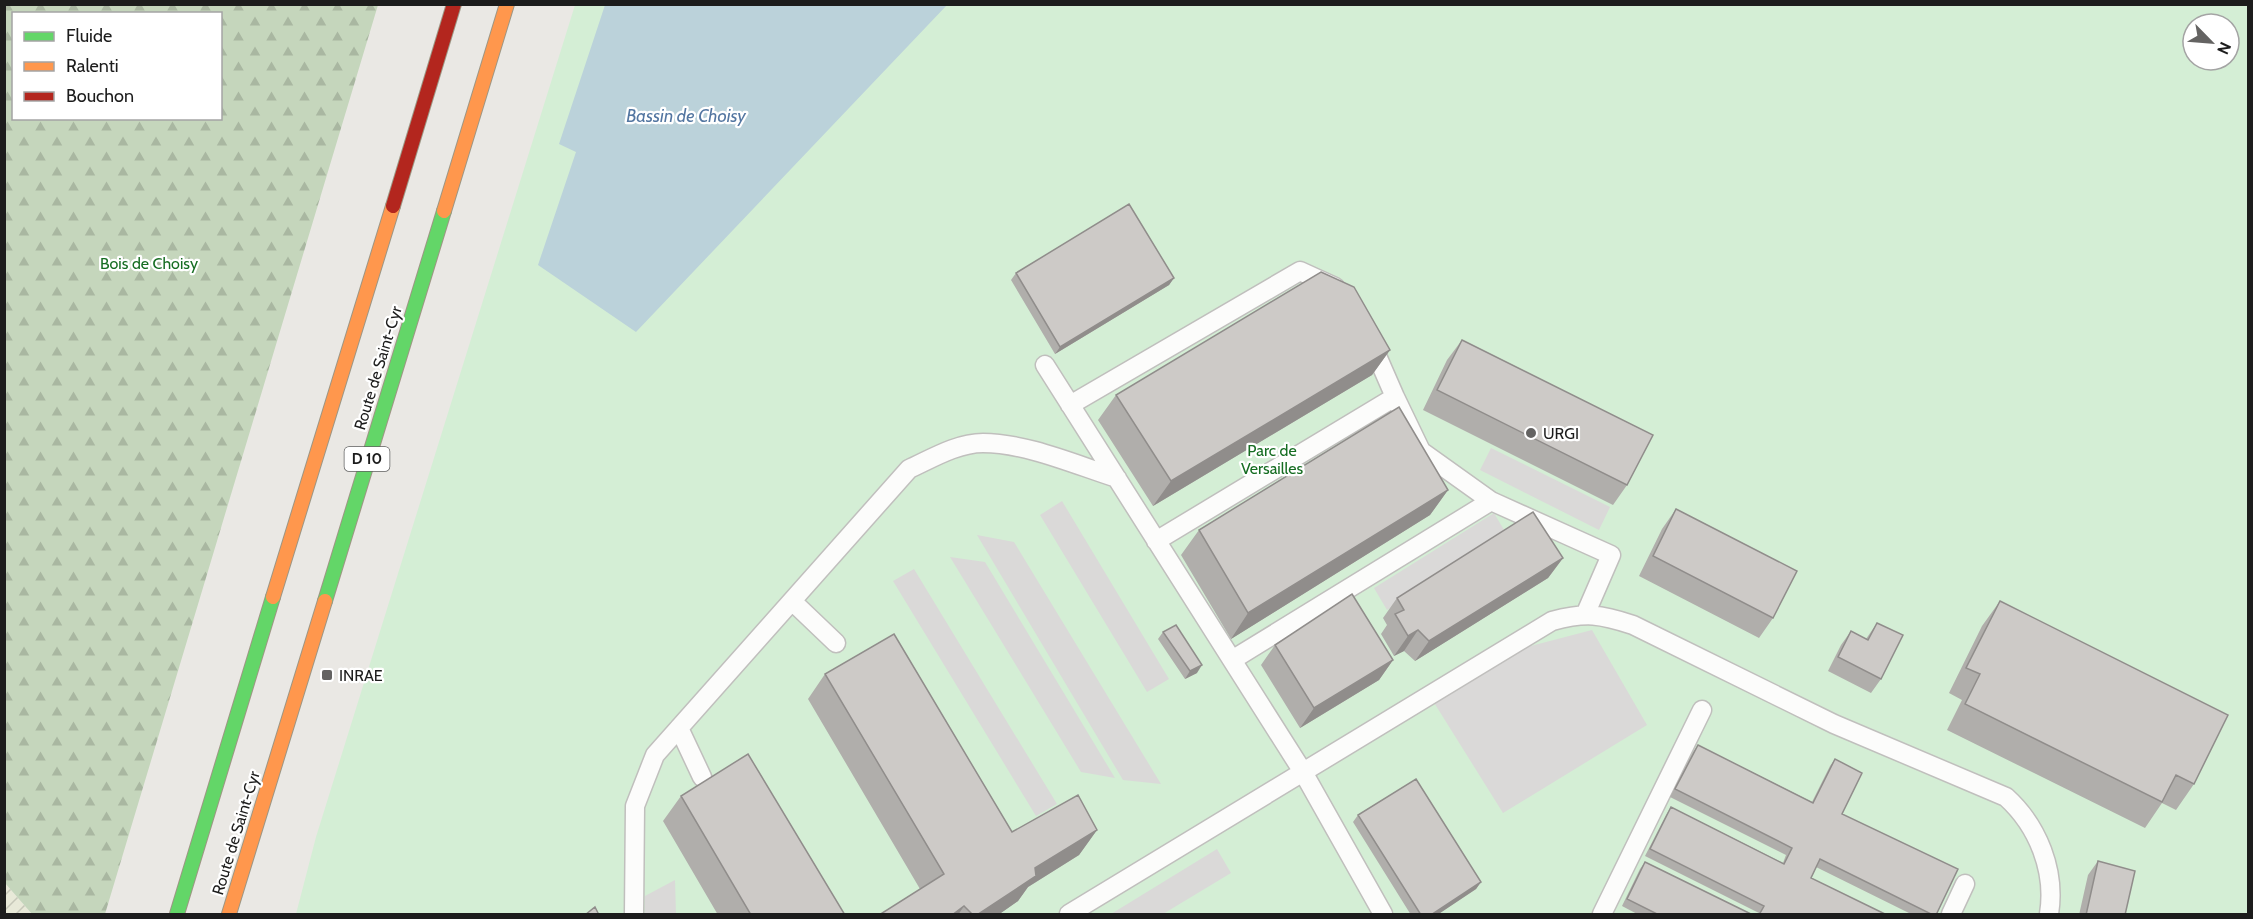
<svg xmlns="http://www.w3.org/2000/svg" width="2253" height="919" viewBox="0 0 2253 919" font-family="Cabin,sans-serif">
  <defs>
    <pattern id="farmland-furrows" width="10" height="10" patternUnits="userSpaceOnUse" patternTransform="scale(1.5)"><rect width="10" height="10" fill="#e8e9d8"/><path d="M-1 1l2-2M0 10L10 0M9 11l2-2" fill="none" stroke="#c6c7b9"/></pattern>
    <pattern id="forest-firs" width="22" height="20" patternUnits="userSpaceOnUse" patternTransform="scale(1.5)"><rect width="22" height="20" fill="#c5d6bc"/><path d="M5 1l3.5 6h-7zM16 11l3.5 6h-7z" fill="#a9b7a1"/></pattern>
  </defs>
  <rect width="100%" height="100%" fill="#eae8e4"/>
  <!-- farmland -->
  <path fill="url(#farmland-furrows)" d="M5 883 32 914H5Z"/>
  <!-- forest -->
  <path fill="url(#forest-firs)" fill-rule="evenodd" d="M4 5H378L105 914H32L5 883ZM14 14H220V118H14Z"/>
  <!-- park -->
  <path fill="#d4eed5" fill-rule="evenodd" d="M575 5H2248V914H296L316 837ZM2193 24H2229V60H2193Z"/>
  <!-- parking -->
  <path fill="#dad9d8" d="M1491 448 1610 507 1599 530 1480 470Z
    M1062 501 1169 679 1147 692 1040 515Z
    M1494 513 1507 535 1387 610 1374 588Z
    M977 535 1014 542 1161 784 1123 780Z
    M950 557 985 562 1115 778 1081 772Z
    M914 569 1057 804 1036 816 893 581Z
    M1592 630 1647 725 1503 813 1433 701 1508 652Z
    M1217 849 1231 873 1163 914H1111Z
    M675 880 676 914H645V896Z"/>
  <!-- water -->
  <path fill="#bbd2da" d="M605 5 606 4 947 5 636 332 538 265 576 152 559 144Z"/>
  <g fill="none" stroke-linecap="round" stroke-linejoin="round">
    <!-- lane casing -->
    <g stroke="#c0bfbd" stroke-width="21">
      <path id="lane" d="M1371 342 1395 397 1421 451 1491 501 1611 555 1585 615
        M1045 365 1303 772 1383 914
        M1070 405 1300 271 1335 287
        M1156 541 1395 397
        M792 601 836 643
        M1232 660 1491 501
        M679 728 702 777
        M634 914 635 806 655 755 909 469C931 459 957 443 983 443 1026 443 1076 465 1117 478
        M1069 914 1552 621C1586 612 1600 614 1633 625L1834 724 2006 797C2038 826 2056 871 2049 914
        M1602 914 1702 710
        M1951 914 1965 884"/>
    </g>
    <!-- fast casing -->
    <g stroke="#9d9684" stroke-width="16">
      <path id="fast" d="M325 601 444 211
        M177 914 273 597"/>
    </g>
    <!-- slow casing -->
    <g stroke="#9d9684" stroke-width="16">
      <path id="slow" d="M444 211 507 4
        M273 597 393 206
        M229 914 325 601"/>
    </g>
    <!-- jam casing -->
    <g stroke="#9d9684" stroke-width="16">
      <path id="jam" d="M393 206 454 4"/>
    </g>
    <!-- lane -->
    <use href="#lane" stroke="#fcfcfb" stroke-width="18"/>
    <!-- fast -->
    <use href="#fast" stroke="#63d668" stroke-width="14"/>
    <!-- slow -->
    <use href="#slow" stroke="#ff974d" stroke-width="14"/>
    <!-- jam -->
    <use href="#jam" stroke="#b3261e" stroke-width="14"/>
  </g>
  <!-- wall -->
  <path fill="#b0aeab" d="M1016 273 1174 278 1169 285 1055 354 1011 280Z
    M1462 340 1627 485 1613 505 1423 410 1447 360Z
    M1390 350 1372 375 1153 506 1098 420 1116 395Z
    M1448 490 1430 515 1231 639 1181 555 1199 530Z
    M1676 509 1773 618 1759 638 1639 576 1662 529Z
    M1563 558 1548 578 1415 661 1404 651 1394 656 1381 634 1387 625 1383 618 1397 598Z
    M2000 601 2194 784 2176 810 2162 803 2145 828 1947 730 1962 700 1949 693 1982 626Z
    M1877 623 1881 679 1871 693 1828 671 1841 645 1851 631 1866 639Z
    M1163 632 1197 673 1185 679 1158 639Z
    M1275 645 1393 660 1379 680 1300 728 1261 665Z
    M825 674 1012 832 1097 830 1079 855 1028 887 1018 901 998 915H879L920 889 808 699Z
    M1698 745 1812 802 1830 766 1835 759 1842 814 1936 915H1913L1816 867 1811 878 1887 915H1758L1759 913 1645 856 1666 815 1671 807 1783 863 1786 855 1670 797 1693 752Z
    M681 796 845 915H718L663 821Z
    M1358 815 1481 882 1476 889 1437 915H1411L1353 822Z
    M2098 861 2125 915H2079L2088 875Z
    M1645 862 1753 915H1639L1622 906 1640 869Z"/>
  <!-- shaded-wall -->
  <path fill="#908d8b" d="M1174 278 1169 285 1055 354 1060 347Z
    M1390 350 1372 375 1153 506 1171 481Z
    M1448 490 1430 515 1231 639 1248 613Z
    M1563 558 1548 578 1415 661 1429 641Z
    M1418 630 1404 651 1394 656 1408 636Z
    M1393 660 1379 680 1300 728 1314 708Z
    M1202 665 1197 673 1185 679 1190 671Z
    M1097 830 1079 855 1028 887 1018 901 998 915H977L1035 868Z
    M1481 882 1476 889 1437 915H1431Z
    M964 906 958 915H952Z"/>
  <!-- building -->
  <path fill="#cdcac7" stroke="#908d8b" stroke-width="1.5" d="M1129 204 1174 278 1060 347 1016 273Z
    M1321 272 1354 287 1390 350 1171 481 1116 395Z
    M1462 340 1653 435 1627 485 1437 390Z
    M1399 407 1448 490 1248 613 1199 530Z
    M1676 509 1797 571 1773 618 1653 556Z
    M1533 512 1563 558 1429 641 1418 630 1408 636 1395 614 1404 610 1397 598Z
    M1352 594 1393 660 1314 708 1275 645Z
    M2000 601 2228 715 2194 784 2176 775 2162 802 1965 704 1980 674 1966 668Z
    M1877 623 1903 635 1881 679 1838 657 1851 631 1868 640Z
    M1176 625 1202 665 1190 671 1163 632Z
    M894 634 1012 832 1078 795 1097 830 1035 868 1036 876 977 915H973L964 906 952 915H879L944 874 825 674Z
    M1698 745 1813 803 1835 759 1862 773 1842 814 1958 869 1936 915H1933L1820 859 1811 878 1887 915H1759L1764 906 1650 849 1671 807 1784 864 1792 848 1675 789Z
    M748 754 845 915H751L681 796Z
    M1416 779 1481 882 1431 915H1421L1358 815Z
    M2098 861 2135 871 2125 915H2086Z
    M1645 862 1753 915H1659L1627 899Z
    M595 907 599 915H585Z"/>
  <!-- markers -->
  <g fill="#646362" stroke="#fff" stroke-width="2">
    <circle cx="1531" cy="433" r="6"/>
    <rect x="321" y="669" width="12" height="12" rx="3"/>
  </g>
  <g text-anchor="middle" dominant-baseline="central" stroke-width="4.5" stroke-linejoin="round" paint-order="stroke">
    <!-- shield labels -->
    <rect fill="#fff" stroke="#606060" stroke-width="1.5" x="344.5" y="447" width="45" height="24" rx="4.5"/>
    <g font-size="15" font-weight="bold" fill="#1c1c1c">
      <text x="367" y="459">D 10</text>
    </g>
    <!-- park labels -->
    <g font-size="16" fill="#166d22" stroke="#fff">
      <text x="149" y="263">Bois de Choisy</text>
      <text x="1272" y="450">Parc de<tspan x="1272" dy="18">Versailles</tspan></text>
    </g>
    <!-- street labels -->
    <g font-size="16" fill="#1c1c1c" stroke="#fff">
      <text transform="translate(378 368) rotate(-73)">Route de Saint-Cyr</text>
      <text transform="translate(236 833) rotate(-73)">Route de Saint-Cyr</text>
    </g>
    <!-- poi labels -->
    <g font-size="16" fill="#1c1c1c" stroke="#fff" text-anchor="start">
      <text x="1543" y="433">URGI</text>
      <text x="339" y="675">INRAE</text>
    </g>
    <!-- water labels -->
    <g font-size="18" font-style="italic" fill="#5376a1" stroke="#fff">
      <text x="686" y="116">Bassin de Choisy</text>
    </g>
  </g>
  <!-- border -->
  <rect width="2253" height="919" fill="none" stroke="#1c1c1c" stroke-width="12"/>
  <!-- legend -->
  <rect x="12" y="12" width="210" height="108" fill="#ffffff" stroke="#a4a4a4" stroke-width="1.5"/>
  <rect x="24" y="32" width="30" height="9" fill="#63d668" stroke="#a4a4a4" stroke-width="1.5"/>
  <text x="66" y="42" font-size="18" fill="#1c1c1c">Fluide</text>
  <rect x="24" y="62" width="30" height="9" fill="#ff974d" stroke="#a4a4a4" stroke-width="1.5"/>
  <text x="66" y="72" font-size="18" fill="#1c1c1c">Ralenti</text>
  <rect x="24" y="92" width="30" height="9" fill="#b3261e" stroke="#a4a4a4" stroke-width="1.5"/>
  <text x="66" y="102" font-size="18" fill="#1c1c1c">Bouchon</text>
  <!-- north arrow -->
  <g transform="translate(2211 42) rotate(115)"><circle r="28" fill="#ffffff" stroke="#a4a4a4" stroke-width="1.5"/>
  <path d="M0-4.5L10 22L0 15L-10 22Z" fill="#646362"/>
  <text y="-9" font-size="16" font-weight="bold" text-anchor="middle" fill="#1c1c1c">N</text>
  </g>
</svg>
